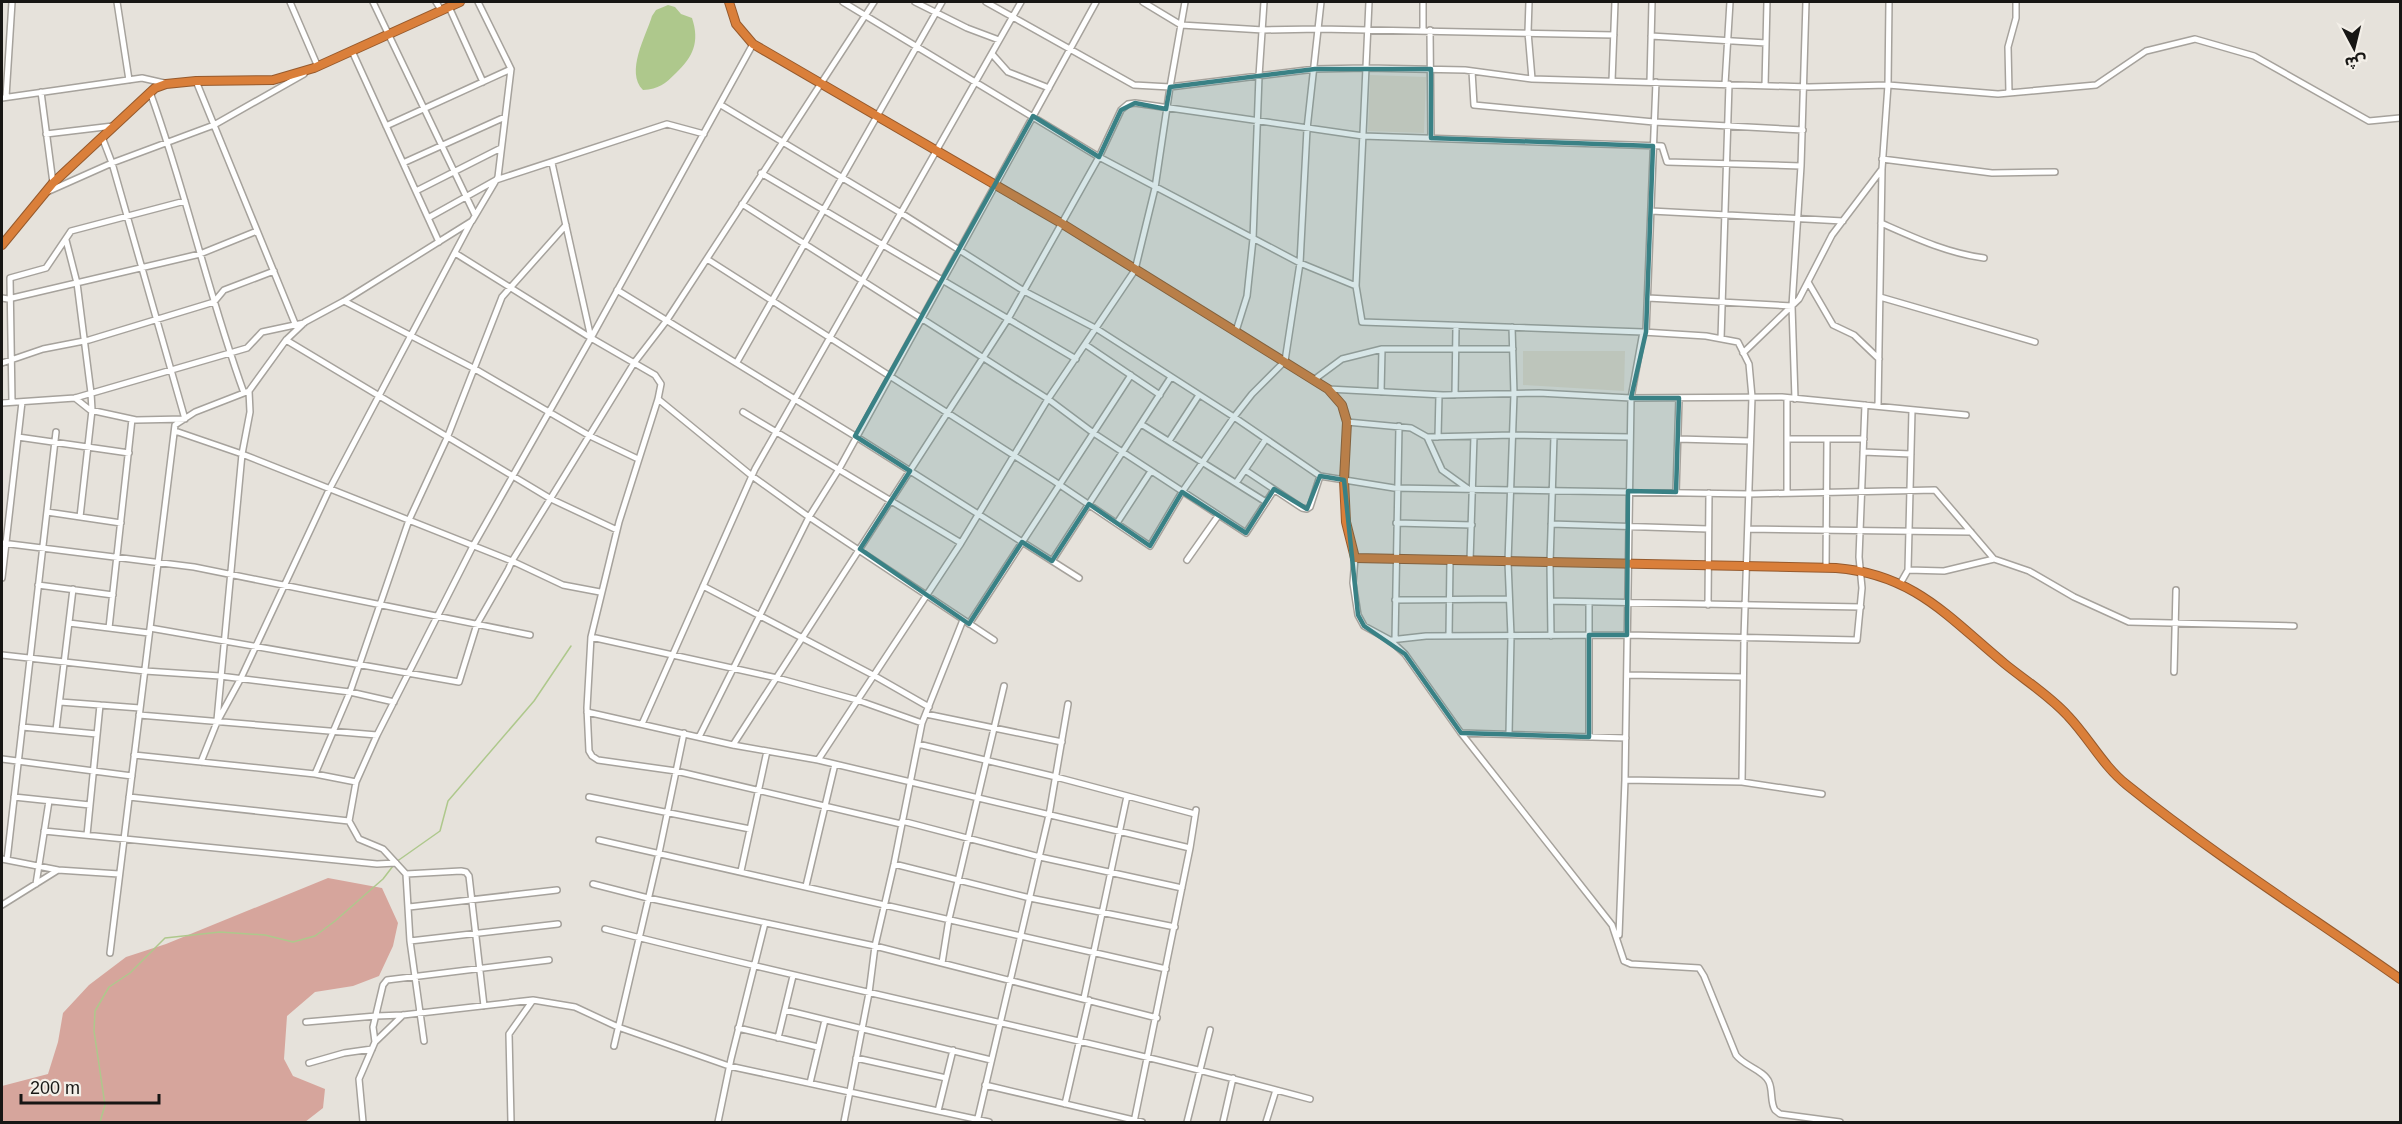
<svg xmlns="http://www.w3.org/2000/svg" width="2402" height="1124" viewBox="0 0 2402 1124" font-family="Arial,'Noto Sans Arabic',sans-serif">
  <rect width="100%" height="100%" fill="#e6e2db"/>
  <!-- built -->
  <path fill="#dfd6c9" d="M1370 75 1426 77 1424 133 1368 131Z
    M1523 351H1625L1624 391 1523 385Z"/>
  <!-- green -->
  <path fill="#d6a59c" d="M328 878 382 888 398 923 393 946 379 976 353 986 315 992 287 1016 284 1059 293 1076 325 1089 323 1108 305 1122H2V1086L48 1074 58 1042 63 1013 89 985 126 957 166 944Z"/>
  <!-- water -->
  <path fill="#aec88c" d="M668 5 675 7 681 14 692 18C700 42 693 57 676 73 665 84 659 89 643 90 625 72 646 36 652 16L656 10Z"/>
  <g fill="none" stroke-linecap="round" stroke-linejoin="round">
    <!-- stream -->
    <path stroke="#aec88c" stroke-width="1.5" d="M396 862 440 831 448 801 534 701 571 646
      M100 1122 105 1105 94 1031 95 1011 109 987 130 973 165 938 220 932 265 935 293 942 315 936 335 921 383 879 393 866"/>
    <!-- minor casing -->
    <g stroke="#a6a29c" stroke-width="8">
      <path id="minor" d="M117 2 129 80
        M290 2 318 67
        M373 2 475 215
        M436 2 441 10
        M843 2 1099 157 1300 263 1356 286
        M915 2 967 28 999 40
        M986 2 1134 85 1170 87 1315 69 1366 68 1465 70 1532 79 1809 87 1888 85 1998 94 2096 85 2146 51 2195 39 2254 56 2369 121 2400 118
        M1143 2 1181 25 1263 30 1319 29 1614 35
        M1369 2 1356 286 1362 322 1643 332 1706 336 1738 342 1749 364 1752 397 1744 638 1742 782
        M1529 2 1528 32 1532 79
        M449 7 483 82
        M1423 30V2
        M1430 30 1431 138
        M1651 36 1766 43
        M352 51 439 242
        M992 54 1008 72 1049 88
        M1472 71 1474 105 1654 122 1803 130
        M196 81 296 326
        M1612 81 1615 2
        M1650 82 1652 2
        M1725 84 1730 2
        M1765 86 1767 2
        M41 92 53 183
        M150 92C186 191 208 294 244 393
        M2009 93 2008 47 2016 18V2
        M6 97 12 2
        M2 98 142 78 164 83
        M721 105 901 213 1024 291 1097 329 1234 417 1320 476 1394 488 1749 494 1935 490 1994 559 2029 571 2074 597 2129 622 2294 626
        M386 126 511 69
        M46 134 113 126
        M1882 159 1992 173 2055 172
        M403 163 505 117
        M552 163 591 338 655 375 661 384 658 399 619 522 591 637 587 708 589 751 592 756 598 760 676 771 901 824
        M761 173 1076 359
        M49 191 112 163 214 125 304 74
        M416 191 501 148
        M742 204 1048 399 1092 432 1246 533 1274 490
        M1651 211 1843 221
        M428 218 496 180 667 124 704 134
        M1881 223C1915 238 1947 253 1984 258
        M66 240 77 283 91 393 92 410 80 517
        M455 253 591 338
        M707 259 1054 481 1150 546 1182 492 1234 417 1252 394 1285 361 1300 263 1307 129 1321 2
        M1808 282 1833 325 1854 335 1879 359
        M617 290 855 436 1079 578
        M1880 297 2035 342
        M2 298 8 299 200 254 257 231
        M1648 298 1792 306
        M344 301 475 369 590 436 638 459
        M1236 331 1247 296 1253 239 1259 76 1264 2
        M1646 332 1656 82
        M1721 339 1729 84
        M286 340 551 499 617 530
        M1086 345 1160 395
        M1743 353 1799 299 1832 235 1882 169 1888 85 1889 2
        M737 362 942 2
        M2 363 43 349 89 340 214 302 224 290 274 271
        M1315 379 1342 359 1382 349H1513
        M1328 389 1443 395 1539 393 1631 398 1782 397 1966 415
        M1381 392 1382 349
        M1455 395 1456 327
        M75 398 90 410 136 420 185 419 112 163 102 137
        M1787 398V493
        M658 399 752 476 809 517 994 640
        M1795 399 1792 306 1801 166 1806 2
        M12 402 10 278 46 268 71 231 185 201
        M2 403 75 398 230 353 247 348 262 332 304 323
        M1878 406 1882 169
        M743 412 961 543
        M1347 422 1411 428 1427 437 1442 470 1467 488
        M1141 424 1266 502
        M175 431 242 454 512 561 563 585 600 592
        M18 437 129 453
        M1427 437 1513 435 1630 437
        M1438 437 1439 395
        M1678 439 1750 441
        M1787 439H1864
        M1169 441 1199 395
        M1863 452 1911 454
        M1245 470 1302 508 1307 509 1310 507 1320 476
        M1236 483 1266 439
        M1676 492 1679 398
        M47 512 121 523
        M1117 523 1151 471
        M1396 523 1472 525
        M1551 524 1708 529
        M1748 529 1971 532
        M2 543 194 567 530 635
        M1355 558 1353 583 1358 615 1364 626 1390 640 1405 654 1461 733 1612 925 1624 961 1631 964 1699 968 1704 976 1736 1055C1744 1066 1764 1070 1769 1082 1773 1091 1770 1102 1775 1110L1780 1114 1840 1122
        M1187 560 1218 516
        M1052 561 1171 377
        M1470 561 1474 436
        M1826 568 1827 439
        M1908 570 1912 410
        M2 578 22 402
        M1900 584 1908 570 1944 571 1994 559
        M38 585 113 595
        M703 586 873 675 929 707
        M1395 600 1509 599
        M1551 601 1861 607
        M1589 602V737
        M1708 605 1709 493
        M69 623 149 633
        M969 624 1131 375
        M109 628 132 419
        M150 628 459 682 477 624 508 570 512 561 634 363 667 320 874 2
        M1449 636 1450 561
        M1551 636 1550 563 1554 436
        M591 637 777 678 857 700 922 723
        M1390 640 1426 636 1627 635 1857 640 1862 588 1859 557 1865 405
        M1395 640 1399 426
        M2 655 145 671 220 676 350 692 394 702
        M2174 672 2176 590
        M1627 675 1743 677
        M60 702 140 708
        M587 712 733 745 818 760 1190 848
        M926 714 1062 742
        M139 715 377 735
        M217 720 242 454 250 412 249 391
        M642 724 755 469 1021 2
        M22 727 97 734
        M56 730 73 589
        M1461 733 1626 738
        M1509 734 1511 636 1508 562 1514 394 1512 327
        M699 737 809 517 839 469 1096 2
        M918 744 1056 777 1195 814
        M733 745 1008 319 1099 157 1121 110 1128 104 1135 103 1363 136 1662 146 1667 162 1801 166
        M134 755 315 774 356 782
        M2 759 132 776
        M818 760 961 543 1048 399 1135 270 1155 188 1170 87 1185 2
        M201 762 217 722 241 678 329 490 471 222
        M315 774 350 692 409 520 447 438 502 297 566 225
        M1625 780 1742 782 1822 794
        M14 797 90 805
        M129 797 349 821 359 839 383 849 406 874 410 941 424 1041
        M589 797 750 829
        M349 821 356 782 377 735 473 546 591 338 753 44
        M902 821 1040 857 1182 888
        M44 831 377 864 396 863
        M87 835 100 705
        M599 840 1166 969
        M2 859 58 870
        M7 860 56 432
        M894 864 1030 898 1175 927
        M741 871 767 751
        M406 874 461 871 466 872 469 876 484 1006
        M36 884 49 801
        M593 884 648 898 875 946 1157 1018
        M806 886 835 764
        M2 905 58 870 119 874
        M409 907 557 890
        M605 929C839 989 1077 1036 1310 1099
        M1619 935 1625 780 1631 398 1643 332
        M410 941 558 924
        M110 953 175 425 195 412 249 391 286 340 305 322 344 301 472 221 498 177 511 69 478 2
        M942 963 949 919 1004 686
        M1084 998 1127 796
        M785 1010 991 1060
        M306 1022 376 1016 403 1015 533 1000
        M738 1028 818 1047
        M778 1038 793 976
        M375 1042 403 1015
        M614 1046 659 853 684 733
        M856 1058 946 1078
        M309 1063 344 1053 372 1049
        M810 1083 825 1020
        M985 1085 1142 1122
        M1065 1104 1089 1000
        M938 1111 953 1050
        M363 1122 359 1079 375 1042 373 1027 383 985 387 980 549 960
        M511 1122 509 1034 533 1000 575 1007 618 1027 729 1066 989 1122
        M718 1122 731 1059 765 923
        M844 1122 869 993 875 946 894 864 922 723 963 620
        M977 1122 1049 815 1068 704
        M1134 1122 1190 848 1196 810
        M1187 1122 1210 1030
        M1223 1122 1233 1078
        M1266 1122 1276 1090"/>
    </g>
    <!-- highway casing -->
    <g stroke="#965a2d" stroke-width="10">
      <path id="highway" d="M729 2 736 24 753 44 1061 223 1328 389 1342 405 1347 422 1344 480 1346 522 1355 558 1836 568C1914 574 1949 618 2005 664 2026 681 2050 696 2068 716 2089 738 2103 766 2127 785 2214 855 2309 915 2400 979
        M2 245 53 183 155 88 166 84 196 81 273 80 314 68 460 2"/>
    </g>
    <!-- minor -->
    <use href="#minor" stroke="#fff" stroke-width="5"/>
    <!-- highway -->
    <use href="#highway" stroke="#da7f3a" stroke-width="8"/>
  </g>
  <!-- marked area -->
  <path fill="#398185" fill-opacity="0.2" stroke="#398185" stroke-width="4.5" stroke-linejoin="round" d="M1315 69H1431V138L1653 146 1646 332 1631 398H1679L1676 492 1628 491 1627 635H1589V737L1461 733 1405 654 1364 626 1358 615 1344 480 1320 476 1307 509 1274 489 1246 533 1182 492 1150 546 1089 504 1052 561 1022 542 969 624 860 549 910 471 855 436 1033 116 1099 157 1121 110 1135 103 1166 109 1170 87Z"/>
  <!-- border -->
  <rect width="2402" height="1124" fill="none" stroke="#171614" stroke-width="6"/>
  <!-- north arrow -->
  <g transform="translate(2354 48) rotate(173)" stroke="#f3efe8" stroke-width="4.5" paint-order="stroke">
  <path d="M0-4.5L10 22L0 15L-10 22Z" fill="#171614"/>
  <text y="-9" font-size="16" font-weight="bold" text-anchor="middle" fill="#171614">ش</text>
  </g>
  <!-- scale -->
  <path d="M21 1094v9h138v-9" fill="none" stroke="#171614" stroke-width="3"/>
  <text x="30" y="1094" font-size="18" fill="#171614" stroke="#f3efe8" stroke-width="4.5" paint-order="stroke">200 m</text>
</svg>
